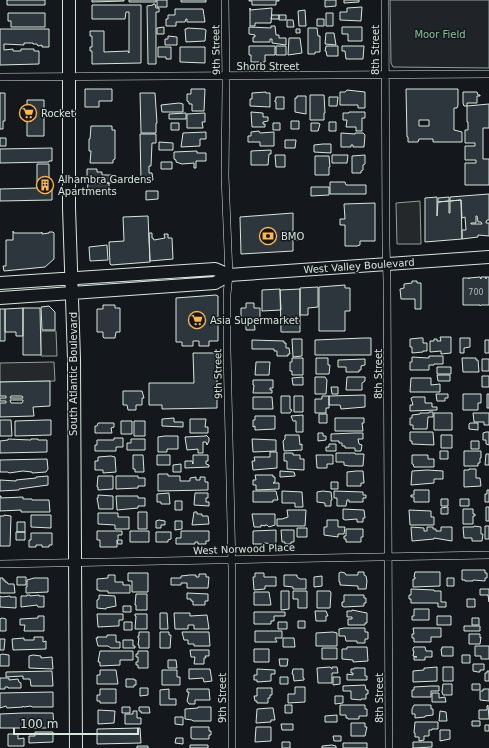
<svg xmlns="http://www.w3.org/2000/svg" width="489" height="748" viewBox="0 0 489 748" font-family="'DejaVu Sans',sans-serif">
  <rect width="100%" height="100%" fill="#14181c"/>
  <!-- green -->
  <path fill="#202428" stroke="#939e99" d="M390 0H489V68L393 67 391 63Z"/>
  <!-- parking -->
  <path fill="#24282b" stroke="#939e99" d="M420 201 421 244H397L396 203Z
    M41 331H56L57 356H41Z
    M54 362 55 381 0 382V363Z"/>
  <!-- building -->
  <path fill="#2c363c" stroke="#d8e6dc" fill-rule="evenodd" d="M7 0H45V5H7Z
    M92 0H124V1L92 2Z
    M129 0H156V2H129Z
    M157 0H167V7H157Z
    M181 0H206V2H181Z
    M249 0H279V1H276V5H252V1H249Z
    M325 0H336V6L325 7Z
    M344 0H359V2L344 3Z
    M153 4H155L156 8H159V12H156V64H148L147 6 153 5Z
    M92 5H141V63L92 64V51H90V47H92V36H90V31H104V52L128 51 129 53V12H126L125 19H92Z
    M362 7 361 21 340 20V12H347V8Z
    M250 8V10L272 8 271 23H255V26H250Z
    M175 9H203L205 22H187V19H186L185 22H176V26H166V19H168V15H175Z
    M305 10 306 26H299L298 11Z
    M8 13H45V27H11V21H8Z
    M326 13H333V26H326Z
    M279 15V19H271L272 15Z
    M279 15H286V20H279Z
    M317 19H324V26H317Z
    M287 20H293L294 27H287Z
    M271 26H275L276 35H279V38H286V45L272 43V39H270V42H253V37H255V35L249 34V27L271 28Z
    M164 27V34H157V28Z
    M342 27H362V41H348V34H342Z
    M187 28 204 29 206 30 205 41 186 42 185 29H187Z
    M308 28H317L318 36H320V52H315V54H308Z
    M0 29H49V47H42V45L38 46 37 44H33V43H24V45L4 44V50L13 49V51H21V49H34V51H39V64L0 65Z
    M296 29H300V33H296Z
    M326 33H334L336 45 325 44Z
    M168 36 177 37V45H165V39H168Z
    M289 38H300L302 53 288 55Z
    M249 46H275V55H265V62H251V55H249Z
    M276 46H286V55H276Z
    M326 46H338V56H327L326 51H325Z
    M342 46H364L363 59H346L345 51H342Z
    M158 47H171V59H166V57H158Z
    M180 47H205V63L180 62Z
    M85 89H112V101H99V107H85Z
    M191 89H205L204 111H192V104H189V102L187 101V94H191Z
    M406 89H458V105L457 108H454V130L462 132V142H433V139H419L418 142H408V137H407ZM419 120H429V126H419Z
    M347 90 365 92V108H358V105H340V92H345Z
    M266 92V93H270V107L250 106V99H252V93Z
    M463 92H477L478 95H480V96H477V103H467V106L489 104V128H483V159H489V185H465V163H476V160H465V146H475V143H465V130H468V122H467V106H464L463 103Z
    M0 93H5V121H3V129H0Z
    M140 93H155L157 123H156V133H141Z
    M310 95H324L325 113H324V120H310Z
    M297 96H306V114L295 112V98H297Z
    M276 97H284V109H276V102H275V100H276Z
    M329 97H338L337 106H329Z
    M27 100H44V136H27V115H22V111H27Z
    M179 103 183 104V112H162L161 105Z
    M251 112 263 113V117H268V121L263 122V124H265V127H252Z
    M349 112H365V118H362V131H356V127H346L347 120H343V113H349Z
    M186 113V119H169V114Z
    M205 113V122H202L203 128H187V114Z
    M291 121H299V129H291Z
    M329 122H336V131H329Z
    M171 123H179V130H171Z
    M273 123H280V130H273Z
    M311 123H318L320 124 318 131H311Z
    M91 126H112V130H115V159L113 160V163H90L91 151H89V139H90Z
    M259 131 260 133 274 132V146H260V142H248V136H251V132Z
    M206 132V139H200V146L181 147 183 133Z
    M341 133 355 134V133H363L365 135 364 147H353V145H351V147H341Z
    M140 134H156V143H152L151 166H149V173H152L153 180 141 181Z
    M0 138H6V146H0Z
    M285 140H296L295 148H285Z
    M159 142 173 143V150H159Z
    M323 144H331V153L314 152V145Z
    M52 148V161H49V162L0 163V149Z
    M271 150V154H269L268 165H251V151Z
    M197 151V153H206V161H196V168H194V163L182 164 176 162V160L174 159V152Z
    M275 155H285V167H276Z
    M332 155H348L347 163H332Z
    M365 155V164L363 165V170L361 171V173H352V156Z
    M315 156H329L330 167H329V175H315Z
    M161 162H172V169H161Z
    M37 164H49V182H52V200L0 201V189L37 188Z
    M87 169H97V172H102V175H113V183H87Z
    M330 182H345L346 185H366V194H330Z
    M88 183H109V193L87 194Z
    M311 187H329V195L311 196Z
    M146 191H158V199L146 200Z
    M489 194V220H487L486 222V223H489V236L478 235V237L462 239V230H466L465 217 462 218 461 200 450 201V197ZM476 216H477L478 222H481L482 224H471V223H476Z
    M437 197V216L438 202 449 201V213H450V201L461 200 462 239 425 242V198Z
    M449 197V201L438 202V198Z
    M375 203V241H360V245L357 246H345V225H340V219H345L344 204Z
    M293 213V233H299V240H293V251L241 254 240 217Z
    M148 216 150 262 111 265 110 264 109 242 124 241 123 217Z
    M13 231 14 233H41L42 232V234L49 233V232H53L54 233V259L45 267 4 271 3 266H6V240H13Z
    M149 233H152V238H153L154 240 165 238 164 234H168V238H172L173 259 150 261Z
    M107 245 108 260 90 261 89 247Z
    M480 277 481 279V277H486V279V277H489V305H481L480 306V305H463V278H469V279V278Z
    M412 281H417V283H421V309H415V299H401L400 289 404 288V284L412 283Z
    M345 285V288H350V311H345V331H319V287Z
    M318 287V307L308 308V315H300V288Z
    M280 289 281 310 262 311V290Z
    M300 289V332H281L280 290Z
    M216 295 218 296V341H209V346H199V341H193V346H182V342H176V298Z
    M246 303H254V308H260V320H254L255 330H246V320H241V308H246Z
    M103 305H115V308H120V332H116L115 338H104L103 337V332H97V309H103Z
    M49 306 55 312V330H42L41 307Z
    M23 308V336H16V332H5V309Z
    M23 308H40L41 355H23Z
    M0 309H5V341H0Z
    M440 337H451V353L441 354V351L430 352V341H434V339H437V341H441Z
    M364 338H371V355H315V340Z
    M420 338H423V343H427V351H423V352L412 353V347H410V339Z
    M460 338H470V347L464 348V353H460Z
    M292 339H302V356L293 357Z
    M252 340 284 341V343H286V348H289L290 354H288V356H277V351H274V349H252Z
    M485 340H489V353H485Z
    M193 353H217V408L162 409V405H149V383H194Z
    M429 356H443V364H434V365H429V370H410V362H412V357L429 358Z
    M292 358H303V375H292V371H290V362H292Z
    M316 358H328V365H330L329 374H316Z
    M462 358H476V360H478L479 372H463Z
    M365 359V365L361 366V370H359V372H346V367H338V360Z
    M482 359H489V371H482Z
    M256 362H270L269 375H255Z
    M437 367H451V374H437Z
    M437 375H450V381H438Z
    M482 376H489V387H482Z
    M303 377V385H293L292 378Z
    M315 377H325L327 380 326 394H315Z
    M347 377H365V381L362 383V390H346Z
    M411 378H431V385L440 384V392H410Z
    M253 380H273V388H270V390H272V393H253L254 385H253Z
    M50 381V406L33 407 34 416 0 417V403H6V401H0V398H6V396H0V382ZM11 396H22L23 398H10ZM10 400H23V401L22 403H11Z
    M331 387H338V394H332Z
    M123 391H142L144 398H142V405H136V410H128L127 405H123Z
    M436 394H448V398H445V401H437Z
    M463 394H481V403H478V410H463Z
    M487 394H489V408H487Z
    M365 395V407L341 409 340 405H329V396Z
    M281 396H290V409L292 410 290 413H281Z
    M294 396H303V412H294Z
    M322 396H329V408H326V413H315V399H322Z
    M253 397H272L273 409H253Z
    M413 397H425V403H432V407H437V410L410 411V405H413L411 398Z
    M429 412H433V417H428L427 429H413V425H410V418H412V415L420 414V413H429Z
    M434 413H452V430H434Z
    M473 413H489V425H484V422H474Z
    M319 414H327V423H319Z
    M303 415V432H296V421H293L291 416Z
    M255 416H275V429L255 430V426L253 427V420H255Z
    M174 418V422H183V427L162 426V419Z
    M335 418H364V423H362L363 431H335Z
    M190 419H206L205 427H208V433H190Z
    M0 420H11L12 436H0Z
    M45 420H51V435L15 436V421Z
    M121 421H132V434H121Z
    M134 421H145V436H134Z
    M98 423H114V427L111 428 112 433H95V426H97Z
    M470 423H478V430L469 429V424Z
    M410 432H433L434 445 412 444V441H410Z
    M486 432H489V445L486 444V440H483V433Z
    M318 433H323V436H326V440L318 441Z
    M354 433H363V439H358L359 444 362 445 361 451H355V448H345V446H342V443H339V441H331V434Z
    M206 435 209 438V441L207 445 206 442H203V453H198V449L187 450 185 437 206 436Z
    M285 435H299L300 445 302 444V450L284 451 283 441 285 439Z
    M441 435H452V448H441Z
    M165 436H178V449H167V452H158V437Z
    M114 438H123V447H116V451H95V445H97V440H114Z
    M8 439 31 440V439H38V440H47V452L0 453V441L8 440Z
    M131 439H145V450H127V443H131Z
    M252 439 276 440V451L253 452Z
    M471 441H479V449H471Z
    M329 444H336V451H326V447H329Z
    M440 451H448V459H440Z
    M464 451H481V458H480V463H478V466H464Z
    M270 452H277V468L253 470 252 461H255L254 457H270Z
    M284 453H293V455H300V459H304V470L287 469V461H284Z
    M336 453H355V454H364L363 466H349L344 465V462H336Z
    M486 454H489V465H485Z
    M133 455H143L144 472H135V469H133Z
    M157 455H170V465H157Z
    M193 455H208V461H206V464L209 465V467L185 468V461H192L193 464Z
    M316 455H333V464H327V468H317Z
    M412 455H428V459H434V467H414L413 464H412Z
    M111 456 115 457 116 472 103 473V470H95V461H98V457Z
    M47 459 48 469 46 472 32 473V472L23 471 9 473 8 472H0V460Z
    M181 464V472H173V465Z
    M469 469H476V478H480L481 486 464 487V470H469Z
    M427 470 443 471V479H434V483L411 485 412 471Z
    M280 471 294 472 295 475V476L280 477Z
    M356 471H363L364 483H361V486H347V472Z
    M158 474H168V476H180V481H190V478L196 477V480H200V477H205V482H208V490L158 491Z
    M255 475H273V477H275V482L273 483H279V489L256 490V485H253V480H256Z
    M48 476V485L19 489V490L0 491V480L16 481V480L36 478V477Z
    M98 476H113V489L98 490V487H97Z
    M116 476H138V478H145V486H138V488L116 489Z
    M331 482H338V489H331Z
    M414 490H429V502H414V497H411V495H414Z
    M487 490H489V502H485V494H487Z
    M253 491H276L278 500H273V502H253Z
    M282 491 302 492 303 507H295V503H282Z
    M323 491 331 492 332 500H331V506H325V503L317 502V492Z
    M334 491 363 492V495H366V498H363V502H349V500H347L346 506H337V498H334Z
    M169 493 170 504H161V502H157V494Z
    M195 493H208V498H206V502H209V506L194 505Z
    M98 495 113 496V509H99L97 498H98Z
    M0 496H1V498L23 497V499H32V500H49L50 512H21V510L0 511Z
    M116 496H138V498H145V506H138V508L117 510Z
    M441 499H448V506H441Z
    M460 499H469V506H460Z
    M175 501H182V510H175Z
    M448 507V514H441V508Z
    M486 507H489V521H486Z
    M343 509 364 510 365 518H363V522H357V519L345 520 343 519Z
    M463 509H473V514H475V516H473V524H463Z
    M287 510H306L305 526H277V519H282L288 517Z
    M409 510 431 511V517H434V525H410Z
    M138 512H147V529H138Z
    M194 512H197V514H202V516H208L209 524 192 525Z
    M98 513H118V517H129V529H115V525L98 524Z
    M252 514H275V525L269 527 267 525H265V526L261 525V527H254Z
    M4 515 11 516 10 546H0V516H4Z
    M31 515H51V528L31 527Z
    M159 520 165 521V525H161V528H156V521Z
    M327 520H338V527H345L344 534H338V537L324 535V527H327Z
    M175 521H182V529L175 530Z
    M17 522H25V532H17Z
    M474 526 481 527V534H483L482 541H472V538H464L463 527H474Z
    M485 526H489V539H485Z
    M411 527 424 528V531H427V527H433V529H436V531H441V527H452V541L434 538V539L412 541Z
    M297 528H307V537H297Z
    M346 529H363V537H361V542H346V539H344V536H346Z
    M276 530V544L264 543V544H253V531Z
    M281 530H294V542H291V544H285V542H282Z
    M97 531H122V535H118V540H122V544H118L117 540V547H100V540H97Z
    M130 531H149V542H130Z
    M181 531H209V541H206V544H198V542H195V544H176V538H181Z
    M16 532H25V540H16Z
    M156 532H171V539L168 540V542H156Z
    M31 533H52V545H49V547H42V545H36V547H29V540H31Z
    M462 570H485V573H487V578H485V581L473 580V581H465V580H462Z
    M341 572 345 573 346 575H358V572H364V575L366 576 367 581 366 589H358V586L340 585V582H339V573Z
    M415 572H440V586L413 587V579H415V577H414Z
    M128 573H148V592H132V581H128Z
    M255 573H264V577H276V586H265V589L254 590 253 577H255Z
    M199 574H206V577H209L208 588H187V583H181V585H171V578H181V576L190 575H196V577H199Z
    M108 575H115V582H123V585H130V593H108V591H99V590H97V579L108 578Z
    M284 575H297V577L300 579H306V589H293V587L284 586Z
    M322 576V586L314 587V577Z
    M17 577H26V585H17Z
    M0 578H3V580H5V582H7L8 584H14L15 593H0Z
    M34 578H48V592L26 593V587H27V580Z
    M447 578H454V586H447Z
    M411 589 434 590V591H441V602H446V607H438V603H411V599H409V595H411Z
    M480 589H489V602L488 595H480Z
    M281 591H289V609L281 610Z
    M293 591H307V608H298V599H293Z
    M317 591H330L331 593 330 608H317Z
    M254 592H269L271 605H254Z
    M187 593 208 594V601H205V605H193V601H191V599H187Z
    M136 594H147V610H136V605H135Z
    M27 595H30V596L39 595V596H44V607H38L37 605 21 607V596H27Z
    M99 595 115 596 116 606 106 608V609L97 608V600L99 599Z
    M344 595H364V598H366V603H364V606L344 607 342 606V602H344Z
    M0 596 2 597 10 596V597H16V608L0 607Z
    M467 599H475V607H467Z
    M123 606H131V612H123Z
    M414 609H429V620H412V616H414Z
    M352 610 367 613V623H365V625H348V619H352V617H347V611H352Z
    M315 611H326L328 616H326V621H316Z
    M254 612H285V616H274V621H271V624H254Z
    M160 613H167L168 629H160Z
    M174 613H190V616L207 615 209 629H194V625H188V629H175Z
    M97 614H123V620H119V626H117L98 627Z
    M135 614H147V629H135L136 616H135Z
    M38 616H44V631H24L25 625H20V619L38 618Z
    M437 616H451V625H437Z
    M2 618 6 619V631H0V619Z
    M472 618H479V625H472Z
    M298 621H305V628H298Z
    M124 622H132V630H124Z
    M278 622H287V629H278Z
    M464 626H480V631H464Z
    M344 628H365V632H368V639H365V643H357V641H346L345 636H339V629Z
    M413 628H441V637H431V642H414V638H412V634H414Z
    M255 631H282V638H275L277 642H255Z
    M139 632H149V648H139V645H138L139 638H138V636H139Z
    M160 632H169V635H171L170 648H160Z
    M182 632H209L210 646H194V644H188V640H184Z
    M333 632 337 633V646H316V633Z
    M469 634H480V638L481 637 480 644H469Z
    M107 635H116V642H120V648H111L108 646H98L96 638H98L97 637H107Z
    M34 637H43V642L46 641V649L13 650 12 639 24 638V640H34Z
    M283 638H294L295 647H283Z
    M0 639H5L4 650H0Z
    M123 640H133V646H135V648H123Z
    M475 646H489V659H481V656H475Z
    M347 647H367L368 661 353 662V660L342 659V649H347Z
    M414 647H425L426 651H432V657H425V660H414V657H417L413 656 414 651H413V648Z
    M442 647H453V656H442L441 649H442Z
    M322 648H337V659H322Z
    M254 649H269V662H254Z
    M190 650H209V656H205L206 658H204V664H194L195 657H191Z
    M100 651H133V660H120V665L100 666V662H98Z
    M138 651H148V668H138V665H136V662H138V657H136V654H138Z
    M2 654 9 655V666H0V655Z
    M33 655 41 656V658L52 657 53 669 29 668V656Z
    M462 655H470V663H462Z
    M279 659H288L287 666H280Z
    M168 660H176L177 668H168Z
    M473 664H484V670H480V672H478L473 671Z
    M330 667 332 669V667H337L338 673H332V683H318L317 668Z
    M437 667V681L413 682V671L424 670V668H426Z
    M443 667H453V681H443Z
    M354 668H365V676H367V680H347V674L353 675V673H351V669H354Z
    M189 669H210L212 681 204 682 203 678 189 679Z
    M257 669 275 670V674H271V681L257 682V680H254V675H257Z
    M293 669H303V678H304V680L294 681 293 674H292Z
    M100 670H116L118 684H97V675H100Z
    M162 670H177V677H180V685H162Z
    M52 671 53 686H31L30 679H23V676L6 677V672Z
    M487 671H489V681H485V673H487Z
    M280 677H288V684H280Z
    M333 677H340V684L333 685Z
    M0 678H9V680L18 679 19 682 21 683V688H8V687H5V689H0Z
    M126 679H134V680H136V685H134V687H126Z
    M443 684H452V695H443L442 692Z
    M472 684H480V690H472Z
    M365 685 366 690H368V694H366V699H361V700L351 699V691H343V686Z
    M431 686H439V691H431V697H412V690H414V687Z
    M295 687H305V702L288 703V694H295Z
    M140 688H148V695L140 696Z
    M257 688H272V695H270V698H268V703H257V701H255L254 696H257Z
    M100 689H116V703H100V701H97V695H100Z
    M169 689V699H176V705H160V690Z
    M187 689H209L210 700H195V704H189L187 701 189 692H187Z
    M483 689H489V701L480 700V691H483Z
    M53 692V707H32L31 706 24 707 23 706V707L7 708 6 706 0 708V693Z
    M432 693H439V698L445 697 446 702H432Z
    M335 696H343V703L335 704Z
    M285 705H292V713H285Z
    M340 705H365V709H367V716H359V719H348V718H346V715H340Z
    M414 705H431V709H433V715L425 716V717L415 718V714H412V709Z
    M488 705 489 719H479V710H487V706Z
    M122 707H130V713H122Z
    M139 707H149L150 713H141V711H139Z
    M198 707H211V721H193L192 720 185 719V709L198 708Z
    M270 708H273L275 720H271V722L256 723 257 709Z
    M98 710 115 711 114 723 98 724Z
    M133 711H137V718H141V724H125V714H133Z
    M440 711 446 712 447 721H439Z
    M23 713H53L54 728H0V714Z
    M337 715V722H325V716Z
    M175 717H183V725L175 724Z
    M472 721H480V726H472Z
    M415 722H438V729H432V730H429V736H424V740L419 741V737H415V733H414Z
    M351 723H365V727H367L365 736H351Z
    M281 724H293V730H282Z
    M485 725H489V731H485Z
    M191 727H209V731H211V735H209V739H193L191 738Z
    M256 727H271V741L255 742Z
    M140 728 141 743 97 744V729Z
    M440 730H450V739L440 741Z
    M35 732H53V742L29 743V736H35Z
    M8 734H18V739L24 738V746H8Z
    M333 736H341V741H334Z
    M176 738H183V744L175 743Z
    M282 742H290V748H282Z
    M413 742H432V747L413 748Z
    M343 743H367V748H343Z
    M190 745H208V748H190Z
    M332 745 336 746V748H322V746Z
    M137 746H148V748H137Z"/>
  <g fill="none" stroke-linecap="round" stroke-linejoin="round">
    <!-- street casing -->
    <g stroke="#d8e6dc" stroke-width="8">
      <path id="street" d="M225 0 226 85 225 176 229 275 227 294V349L232 569V748
        M385 0 386 244 387 282 389 748
        M0 77 489 74
        M0 564 489 555"/>
    </g>
    <!-- primary casing -->
    <g stroke="#d8e6dc" stroke-width="14">
      <path id="primary" d="M69 0V208L74 359 76 748
        M0 283 215 269 229 275
        M0 298 215 283 229 275 489 257"/>
    </g>
    <!-- street -->
    <use href="#street" stroke="#14181c" stroke-width="7"/>
    <!-- primary -->
    <use href="#primary" stroke="#14181c" stroke-width="12"/>
  </g>
  <!-- icons -->
  <defs>
    <g id="supermarket-ring" transform="scale(0.9)"><circle r="9.5" fill="#14181c" stroke="#ffb74d" stroke-width="1.5"/><path d="M-6-5.5h2.5l.6 2H6L4.5 2H-2.5L-4.4-4H-6ZM-1.5 3.2a1.3 1.3 0 1 0 .1 0ZM3 3.2a1.3 1.3 0 1 0 .1 0Z" fill="#ffb74d"/></g>
    <g id="building-ring" transform="scale(0.9)"><circle r="9.5" fill="#14181c" stroke="#ffb74d" stroke-width="1.5"/><path d="M-4-6H4V6H1V3H-1V6H-4ZM-2.5-4.3h1.7v1.8h-1.7ZM.8-4.3h1.7v1.8H.8ZM-2.5-1h1.7V.8h-1.7ZM.8-1h1.7V.8H.8Z" fill="#ffb74d"/></g>
    <g id="bank-ring" transform="scale(0.9)"><circle r="9.5" fill="#14181c" stroke="#ffb74d" stroke-width="1.5"/><path d="M-6-4H6V4H-6ZM0-2.3a2.3 2.3 0 1 0 0 4.6a2.3 2.3 0 1 0 0-4.6Z" fill="#ffb74d"/></g>
  </defs>
  <g fill-rule="evenodd">
    <use href="#supermarket-ring" x="28" y="113"/>
    <use href="#building-ring" x="45" y="185"/>
    <use href="#bank-ring" x="268" y="236"/>
    <use href="#supermarket-ring" x="197" y="320"/>
  </g>
  <g text-anchor="middle" dominant-baseline="central" stroke-width="3" stroke-linejoin="round" paint-order="stroke">
    <!-- number labels -->
    <g font-size="8" fill="#adbab4">
      <text x="476" y="292">700</text>
    </g>
    <!-- park labels -->
    <g font-size="10" fill="#8ac095" stroke="#14181c">
      <text x="440" y="34">Moor Field</text>
    </g>
    <!-- street labels -->
    <g font-size="10" fill="#d8e6dc" stroke="#14181c">
      <text transform="translate(216 50) rotate(-91)">9th Street</text>
      <text transform="translate(375 50) rotate(-90)">8th Street</text>
      <text x="268" y="66">Shorb Street</text>
      <text transform="translate(359 266) rotate(-4)">West Valley Boulevard</text>
      <text transform="translate(73 374) rotate(-90)">South Atlantic Boulevard</text>
      <text transform="translate(218 374) rotate(-91)">9th Street</text>
      <text transform="translate(378 374) rotate(-90)">8th Street</text>
      <text transform="translate(244 549) rotate(-2)">West Norwood Place</text>
      <text transform="translate(222 698) rotate(-90)">9th Street</text>
      <text transform="translate(379 698) rotate(-90)">8th Street</text>
    </g>
    <!-- poi labels -->
    <g font-size="10" fill="#d8e6dc" stroke="#14181c" text-anchor="start">
      <text x="41" y="113">Rocket</text>
      <text x="58" y="179">Alhambra Gardens<tspan x="58" dy="12">Apartments</tspan></text>
      <text x="281" y="236">BMO</text>
      <text x="210" y="320">Asia Supermarket</text>
    </g>
  </g>
  <!-- scale -->
  <path d="M14 728v6h124v-6" fill="none" stroke="#d8e6dc" stroke-width="2"/>
  <text x="20" y="728" font-size="12" fill="#d8e6dc" stroke="#14181c" stroke-width="3" paint-order="stroke">100 m</text>
</svg>
